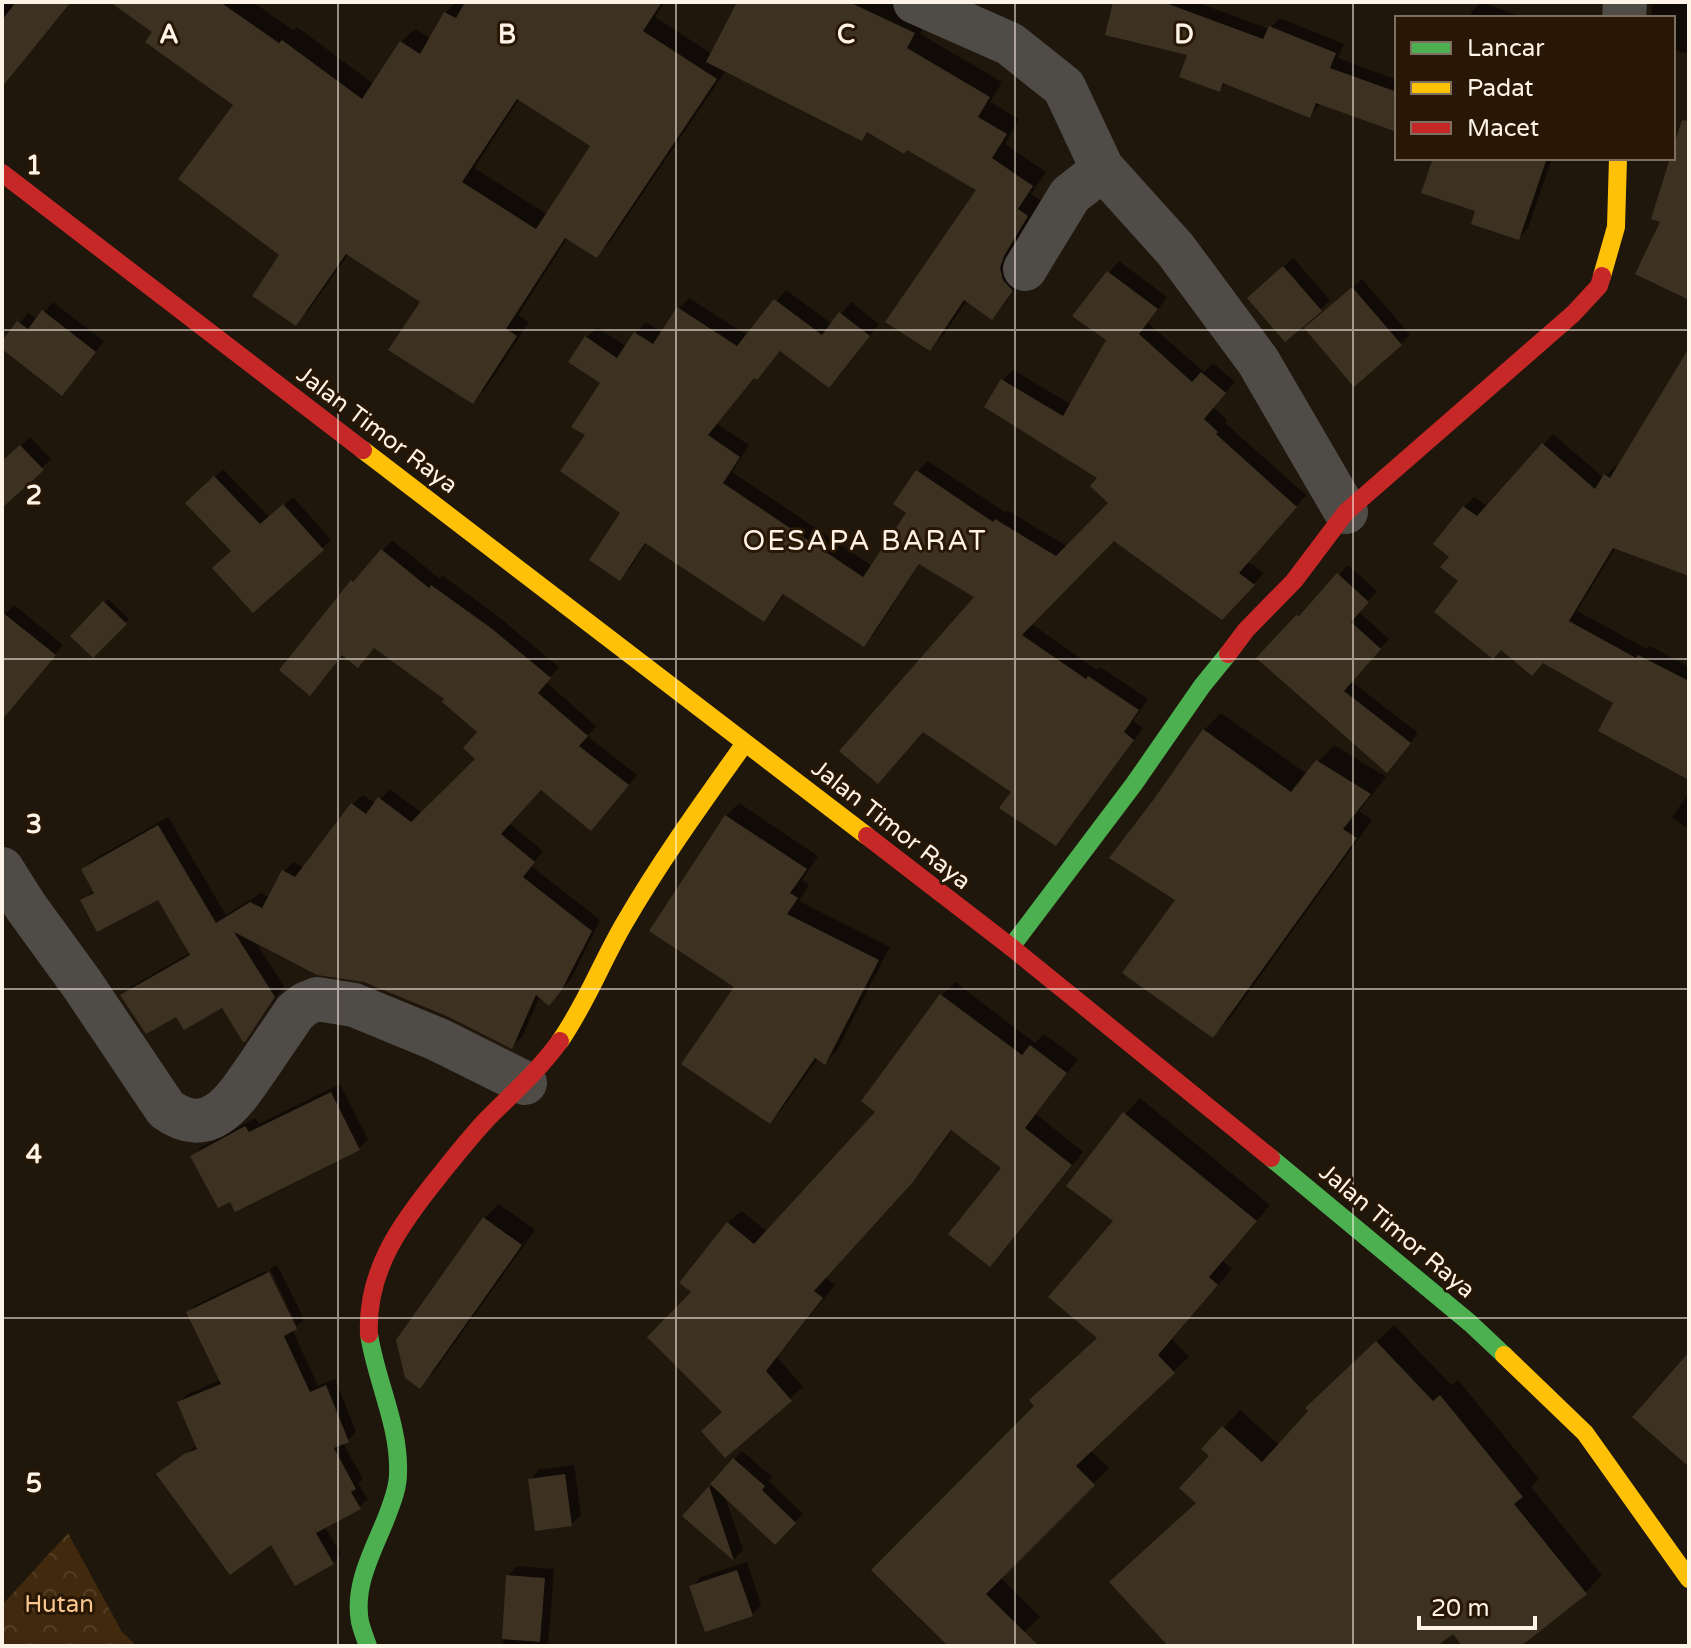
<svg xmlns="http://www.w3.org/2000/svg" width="1691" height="1648" viewBox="0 0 1691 1648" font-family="'Varela Round',sans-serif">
  <defs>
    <pattern id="forest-crowns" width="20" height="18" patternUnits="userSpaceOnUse" patternTransform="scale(2)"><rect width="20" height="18" fill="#40290c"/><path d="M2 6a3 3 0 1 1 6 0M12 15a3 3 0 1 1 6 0" fill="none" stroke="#533e24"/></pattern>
  </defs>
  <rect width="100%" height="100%" fill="#1f160c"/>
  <!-- forest -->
  <path fill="url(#forest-crowns)" d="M68 1533 122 1632 137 1646H2V1605Z"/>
  <!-- shadow -->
  <path fill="#0007" fill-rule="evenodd" d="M2 2H9L15 7 19 2H63L68 6 2 85Z
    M113 2H253L294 31 297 27 374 84 401 42 415 29 431 39 445 13 456 2 466 4 467 2H665L655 17 712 54 739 2H893L928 19 920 34 1002 82 990 102 1019 119 1005 144 1046 172 1031 194 1041 201 1025 275 1006 303 992 317 967 300 944 334 930 348 979 190 907 148 869 131 862 138 726 70 610 242 596 256 568 237 518 315 529 322 486 388 473 402 423 301 349 253 309 310 295 323 282 254 235 105 155 32ZM520 98 593 145 548 215 474 168Z
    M1115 2H1196L1269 29 1280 18 1344 44 1338 58 1397 80V130L1321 103 1310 116 1227 82 1220 90 1189 54Z
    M1482 2 1524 18H1470L1472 11Z
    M1689 2V54L1673 50V18H1651L1652 2Z
    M1435 158H1552L1528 228 1519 238 1478 210Z
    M1293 258 1330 300 1319 311 1259 289Z
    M1119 261 1167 297 1148 323 1204 372 1213 363 1235 382 1213 407 1227 420 1225 423 1306 495 1248 562 1264 573 1222 617 1114 538 1030 623 1097 670 1100 667 1148 699 1133 721 1143 728 1066 833 1055 844 1014 791 977 597 921 562 874 634 863 644 785 593 774 609 763 620 647 542 630 568 620 578 623 512 587 435 603 383 586 338 597 327 627 347 636 333 646 322 662 333 679 308 689 298 748 336 786 290 832 324 851 302 879 324 840 375 829 386 781 350 767 367 757 378 755 376 717 424 749 445 732 472 872 566 908 512 896 503 918 471 928 461 1005 512 1007 510 1068 547 1111 503 1101 478 1003 380 1013 370 1072 405 1108 340 1075 315 1109 272Z
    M1362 279 1410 335 1401 344 1317 317Z
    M53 302 104 341 62 393 2 347V344L28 313 38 320Z
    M1689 350V574L1616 547 1577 611 1647 649 1650 646 1689 667V777L1616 702 1544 661 1501 648 1461 580 1452 556 1464 507 1474 497 1488 507 1553 434 1604 478 1615 466 1618 468Z
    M30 437 51 459 2 506V463Z
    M223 469 270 518 293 497 331 540 253 610 233 550 188 503Z
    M392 540 440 579 443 576 500 618 559 667 546 682 596 726 587 736 637 775 600 819 541 787 509 823 543 851 531 866 600 920 571 979 549 1003 540 996 522 1037 512 1046 449 1015 364 980 255 941 284 986 253 1030 222 1005 177 1014 122 996 132 986 190 953 158 898 83 900 95 889 83 869 93 860 168 817 226 915 261 893 270 898 284 872 293 862 305 868 353 804 363 795 376 804 390 789 423 814 478 759 480 731 447 699 375 646 282 670 353 582 362 572 363 573Z
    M1348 565 1377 591 1359 612 1389 639 1351 681 1418 733 1396 761 1259 657 1307 607 1309 608Z
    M108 599 129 619 93 655 72 636Z
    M14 605 63 645 2 717V617Z
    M1221 713 1307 774 1334 745 1386 777 1359 811 1372 820 1230 1018 1213 1035 1178 899 1204 730Z
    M1689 793V829L1672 817Z
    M739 803 818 856 802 880 809 885 799 901 890 947 837 1050 825 1063 818 1058 782 1109 770 1122 737 987 726 816Z
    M955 982 1035 1043 1044 1034 1078 1059 1036 1114 1083 1152 1002 1252 990 1265 1004 1168 953 1129 924 1168 825 1277 835 1285 777 1357 803 1387 725 1455 724 1412 694 1292 728 1223 741 1211 768 1232 878 1111 863 1101 942 995Z
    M340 1084 368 1139 359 1148 230 1199 193 1156 202 1147 255 1118 259 1124Z
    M1140 1098 1270 1205 1223 1261 1232 1269 1172 1339 1189 1357 1090 1450 1109 1468 1000 1577 1040 1617 1010 1646H951L1037 1406 1099 1337 1116 1221 1125 1114Z
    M499 1204 535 1230 434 1372 420 1386 484 1218Z
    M277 1265 304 1319 297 1326 270 1269Z
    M266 1271 294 1327 292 1329 318 1386 335 1379 356 1432 348 1441 343 1443 363 1479 358 1484 368 1499 359 1507 324 1526 341 1554 333 1563 271 1542 167 1467 198 1445 179 1402 188 1394 221 1380 188 1313 196 1305Z
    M1394 1325 1451 1385 1458 1380 1539 1479 1531 1487 1602 1575 1586 1592 1518 1646H1465L1453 1631 1434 1646H1170L1198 1502 1212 1456 1204 1449 1240 1410 1280 1446 1325 1391Z
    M742 1451 772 1477 769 1481 803 1514 775 1542 724 1494 743 1550 734 1559 685 1516Z
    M574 1465 581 1515 572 1524 530 1480 539 1470Z
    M747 1562 761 1605 752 1614 692 1587 701 1577Z
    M517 1566 554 1569 548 1646H503L508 1576Z"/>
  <!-- building -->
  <path fill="#3d3222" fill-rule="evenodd" d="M16 2H71L2 87V20Z
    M110 2H220L279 43 282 40 362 99 400 41 420 54 444 12 456 18 465 2H662L643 31 717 79 597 258 565 238 506 329 517 336 473 404 388 350 420 302 346 254 296 326 252 296 279 255 178 179 233 105 145 42 152 32ZM517 99 590 146 536 229 462 182Z
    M737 2H849L915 33 907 48 990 97 978 117 1007 134 992 158 1033 186 1018 209 1028 216 1004 256 1000 268 1003 280 1013 291 992 320 964 300 930 351 885 322 976 190 907 150 904 154 867 132 862 141 706 62Z
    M1113 2H1163L1263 39 1269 26 1336 53 1330 68 1397 92V132L1316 103 1310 118 1223 83 1220 92 1179 77 1187 55 1105 35Z
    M1682 120 1689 121V300L1635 274 1660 222 1651 219 1670 158H1673V149Z
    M1433 158H1547L1519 240 1471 224 1475 211 1421 193Z
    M1283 266 1322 311 1285 342 1247 298Z
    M1107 271 1158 309 1139 334 1192 382 1201 372 1226 393 1204 419 1218 432 1216 434 1297 507 1239 573 1255 585 1222 620 1114 541 1022 635 1086 679 1088 676 1139 710 1124 732 1134 740 1056 846 999 808 1011 792 923 732 878 784 839 751 974 597 919 564 864 647 783 594 764 622 645 543 620 581 589 560 620 513 560 471 585 435 571 427 600 383 568 362 585 336 617 358 634 332 653 344 677 307 737 346 774 299 822 335 839 312 870 336 829 388 780 351 757 380 754 378 708 435 740 457 723 483 863 577 906 513 893 504 916 470 993 522 995 519 1056 556 1108 503 1090 486 1097 478 984 407 1001 379 1063 416 1106 340 1072 316Z
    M1352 287 1402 345 1354 387 1304 328Z
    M42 310 96 352 62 396 2 349V341L17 321 28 329Z
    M1689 348V576L1613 548 1569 621 1636 658 1638 655 1689 681V780L1598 731 1613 703 1543 663 1532 676 1501 650 1493 659 1434 612 1458 581 1440 567 1449 557 1433 544 1463 506 1477 516 1542 443 1595 489 1604 474 1610 478Z
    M20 445 44 470 2 508V461Z
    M214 476 260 524 283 504 324 550 253 613 212 568 231 551 185 503Z
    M381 549 429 588 431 585 491 628 551 678 538 693 588 736 579 746 629 785 591 831 541 790 501 834 535 862 523 877 592 931 561 991 549 1006 536 995 512 1049 449 1017 364 982 317 975 234 932 275 997 245 1042H243L222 1008 184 1030 176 1017 146 1034 120 995 190 955 158 900 97 932 80 900 94 893 81 869 158 825 216 923 250 902 262 908 282 870 295 877 351 803 366 814 378 797 411 822 475 759 463 748 477 732 442 702 444 699 374 648 358 668 342 655 310 696 279 670 351 580 353 582Z
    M1337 573 1369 602 1351 622 1381 649 1344 691 1411 743 1387 773 1256 658 1296 615 1299 616Z
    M103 601 127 624 93 658 70 636Z
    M2 612 56 655 2 720Z
    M1203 729 1291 792 1316 760 1371 794 1343 829 1357 838 1213 1038 1122 973 1175 900 1109 858 1154 799Z
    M725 815 807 869 790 893 798 898 787 914 879 960 825 1065 815 1058 770 1124 681 1064 734 987 649 931Z
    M940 994 1022 1055 1030 1045 1067 1073 1025 1128 1072 1165 990 1267 948 1234 1001 1168 951 1130 912 1183 814 1291 823 1298 766 1371 792 1401 725 1458 701 1431 722 1412 647 1337 691 1292 679 1283 727 1222 754 1244 875 1112 861 1101Z
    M331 1092 360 1150 235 1212 230 1202 218 1208 190 1156 245 1126 249 1132Z
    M1123 1112 1257 1221 1209 1277 1218 1285 1158 1355 1175 1373 1076 1466 1095 1485 986 1594 1039 1646H948L871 1570 1034 1406 1029 1400 1097 1338 1048 1297 1113 1221 1066 1186Z
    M483 1217 522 1245 420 1389 405 1378 396 1340Z
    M269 1272 297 1329 284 1336 310 1392 326 1385 349 1442 334 1448 356 1489 351 1492 361 1509 316 1533 334 1564 295 1586 271 1545 230 1575 156 1474 184 1454 197 1449 177 1402 221 1384 186 1312Z
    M1376 1341 1433 1401 1440 1395 1523 1497 1514 1504 1587 1594 1521 1646H1462L1453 1634 1437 1646H1168L1109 1582 1196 1503 1179 1488 1209 1456 1201 1449 1222 1426 1262 1462 1308 1411 1305 1408Z
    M1689 1352V1467L1632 1417Z
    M733 1458 765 1486 762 1490 796 1523 775 1545 710 1484Z
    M565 1474 572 1526 535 1531 528 1479Z
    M709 1486 734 1561 682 1516Z
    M737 1570 753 1616 705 1632 689 1586Z
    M506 1575 545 1578 540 1642 502 1639Z"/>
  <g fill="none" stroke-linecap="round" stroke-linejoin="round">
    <!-- street -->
    <path stroke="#4f4b47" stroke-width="44" d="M915 2 1010 44 1064 87 1102 168
      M1624 18 1625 2
      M1025 269 1070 195 1088 181 1102 168 1175 249 1258 361 1346 512
      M2 869 26 907 82 984 166 1109C211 1142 236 1098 259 1065 271 1047 283 1030 295 1012L305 1004 317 999 354 1005 439 1040 525 1083"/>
    <!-- fast -->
    <path stroke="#4caf50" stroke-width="18" d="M1011 947 1134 784 1202 686 1228 654
      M1271 1158 1470 1323 1504 1355
      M368 1646C365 1638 362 1630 360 1622 353 1584 374 1550 387 1516 392 1503 398 1488 398 1474 400 1426 376 1381 369 1334"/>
    <!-- slow -->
    <path stroke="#ffc107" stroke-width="18" d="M1602 276 1616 227 1618 158
      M363 450 867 836
      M560 1041C586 1004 602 961 625 922 661 860 703 802 745 743
      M1504 1355 1585 1433 1689 1579"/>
    <!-- jam -->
    <path stroke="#c62828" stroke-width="18" d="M2 173 363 450
      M1228 654 1246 630 1294 581 1346 512 1573 314 1599 286 1602 276
      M867 836 1011 947 1271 1158
      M369 1334C366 1270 402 1222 440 1175 456 1155 471 1136 488 1118 513 1093 539 1070 560 1041"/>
  </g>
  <!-- grid -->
  <path fill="none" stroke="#fef3e7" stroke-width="2" stroke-opacity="0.55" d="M338 2V1646M676 2V1646M1015 2V1646M1353 2V1646M2 330H1689M2 659H1689M2 989H1689M2 1318H1689"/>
  <g text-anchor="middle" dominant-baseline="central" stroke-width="6" stroke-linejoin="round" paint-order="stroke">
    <!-- street labels -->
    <g font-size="24" fill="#fef3e7" stroke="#271704">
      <text transform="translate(377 430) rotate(37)">Jalan Timor Raya</text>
      <text transform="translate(891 825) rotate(38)">Jalan Timor Raya</text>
      <text transform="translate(1397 1231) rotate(40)">Jalan Timor Raya</text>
    </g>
    <!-- park labels -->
    <g font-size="24" fill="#f9c68f" stroke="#271704">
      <text x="59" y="1604">Hutan</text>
    </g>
    <!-- quarter labels -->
    <g font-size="28" letter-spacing="2" fill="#fef3e7" stroke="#271704">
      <text x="865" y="541">OESAPA BARAT</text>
    </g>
  </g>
  <g font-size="26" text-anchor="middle" font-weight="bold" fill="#fef3e7" stroke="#271704" stroke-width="6" stroke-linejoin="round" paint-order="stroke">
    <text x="169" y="43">A</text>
    <text x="507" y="43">B</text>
    <text x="846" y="43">C</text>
    <text x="1184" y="43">D</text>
    <text x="34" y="174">1</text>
    <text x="34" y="504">2</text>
    <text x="34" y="833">3</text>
    <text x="34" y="1163">4</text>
    <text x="34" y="1492">5</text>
  </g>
  <!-- border -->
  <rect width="1691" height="1648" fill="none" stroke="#fef3e7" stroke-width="8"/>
  <!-- legend -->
  <rect x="1395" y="16" width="280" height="144" fill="#271704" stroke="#7d6f5f" stroke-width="2"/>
  <rect x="1411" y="42" width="40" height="12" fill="#4caf50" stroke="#7d6f5f" stroke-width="2"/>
  <text x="1467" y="56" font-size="24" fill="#fef3e7">Lancar</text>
  <rect x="1411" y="82" width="40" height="12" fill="#ffc107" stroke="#7d6f5f" stroke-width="2"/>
  <text x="1467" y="96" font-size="24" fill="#fef3e7">Padat</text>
  <rect x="1411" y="122" width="40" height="12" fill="#c62828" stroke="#7d6f5f" stroke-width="2"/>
  <text x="1467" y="136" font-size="24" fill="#fef3e7">Macet</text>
  <!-- scale -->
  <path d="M1419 1616v12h116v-12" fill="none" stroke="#fef3e7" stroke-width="4"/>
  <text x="1431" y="1616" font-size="24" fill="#fef3e7" stroke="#271704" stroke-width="6" paint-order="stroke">20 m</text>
</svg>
